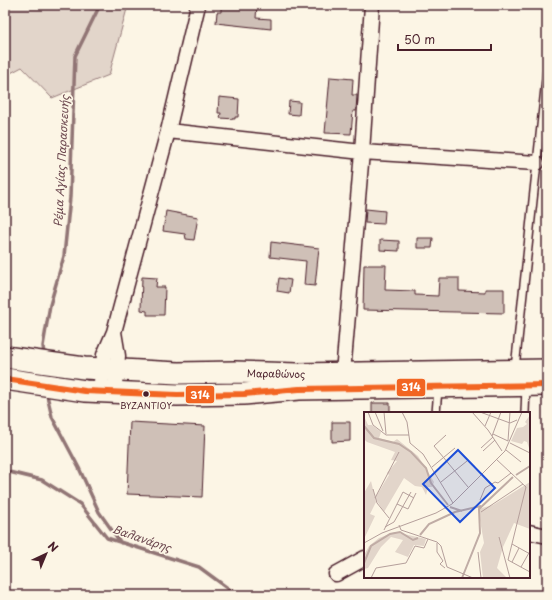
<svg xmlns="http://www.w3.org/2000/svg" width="552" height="600" viewBox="0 0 552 600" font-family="'Playpen Sans',sans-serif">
  <rect width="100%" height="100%" fill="#fcf5e5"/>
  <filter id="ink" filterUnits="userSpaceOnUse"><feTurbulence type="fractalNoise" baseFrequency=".025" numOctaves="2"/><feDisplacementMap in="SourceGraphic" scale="8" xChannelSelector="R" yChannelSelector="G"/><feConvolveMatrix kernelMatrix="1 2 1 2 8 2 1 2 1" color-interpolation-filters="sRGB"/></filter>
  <g filter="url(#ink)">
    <!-- green -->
    <path fill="#e2d5ca" stroke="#967a7a" d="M5 5H128L109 75 52 98 22 67 5 76Z"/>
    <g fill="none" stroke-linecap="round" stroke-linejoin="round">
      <!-- stream -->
      <path stroke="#917474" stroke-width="3.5" d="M44 355 43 346 50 305 64 256 70 197 75 56 100 5
        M46 391 52 417 79 468 99 512 121 543
        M5 471 42 480 80 504 107 538 199 567 237 595"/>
    </g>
    <!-- building -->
    <path fill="#cfc0b7" stroke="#4a1f2b" d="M221 5H257L256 18 271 19V29L216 23 217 12H221Z
      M330 77 353 79 352 95H357L356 111H353L351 134 325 133Z
      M219 97 239 99 238 117H235V119L220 118 221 113H218Z
      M289 101 300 102 299 115 288 114Z
      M366 209 385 211 384 224 365 223Z
      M166 211 198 217 194 240 186 239 185 234 163 231Z
      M417 238H433L432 248H417Z
      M380 240 399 241V251L380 250Z
      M271 242 319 248 315 286 304 285 306 261 270 257Z
      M364 265H386L385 290 415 291V295L438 296 439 278H459V291L485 292V289H504V313L363 310Z
      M142 277 157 278 156 287H165L164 315H147V311L141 310Z
      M279 278 291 280 289 293 277 291Z
      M372 403H390V413H372Z
      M130 422 205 426 202 497 127 494Z
      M332 422H350V441L332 442Z"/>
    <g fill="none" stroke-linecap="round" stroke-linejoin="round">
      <!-- lane casing -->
      <g stroke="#4a1f2b" stroke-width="10">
        <path id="lane" d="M515 368 547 70
          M436 413 438 389
          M525 413 526 387"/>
      </g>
      <!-- street casing -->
      <g stroke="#4a1f2b" stroke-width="17">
        <path id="street" d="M168 131 362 152 537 163
          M343 373 362 152 372 5
          M100 391 104 355 114 332 168 131 198 5
          M114 392 118 356 114 332
          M529 532 547 536
          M336 574 365 558"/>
      </g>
      <!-- primary casing -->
      <g stroke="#4a1f2b" stroke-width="24">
        <path id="primary" d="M5 357 84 368 178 373 235 372 298 374 547 370
          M5 379 85 391 177 395 244 394 299 389 547 385"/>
      </g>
      <!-- lane -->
      <use href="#lane" stroke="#fcf5e5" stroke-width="7"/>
      <!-- street -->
      <use href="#street" stroke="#fcf5e5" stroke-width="14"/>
      <!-- primary -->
      <use href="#primary" stroke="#fcf5e5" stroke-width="21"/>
      <!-- bus-1 casing -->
      <g stroke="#fcf5e5" stroke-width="9">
        <path id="bus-1" d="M5 379 85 391 177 395 244 394 299 389 547 385"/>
      </g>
      <!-- bus-1 -->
      <use href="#bus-1" stroke="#f26522" stroke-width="6"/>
    </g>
  </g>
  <!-- markers -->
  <circle fill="#4a1f2b" stroke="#fcf5e5" stroke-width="1.5" cx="146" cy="394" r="3.5"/>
  <g text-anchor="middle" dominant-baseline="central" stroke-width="3.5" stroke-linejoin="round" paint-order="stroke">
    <!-- bus labels -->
    <g font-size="9" fill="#4a1f2b" stroke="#fcf5e5">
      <text x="146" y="405">ΒΥΖΑΝΤΙΟΥ</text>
    </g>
    <!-- street labels -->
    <g font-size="10" fill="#4a1f2b" stroke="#fcf5e5">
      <text transform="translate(276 373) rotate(1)">Μαραθώνος</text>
    </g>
    <!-- water labels -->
    <g font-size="11" font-style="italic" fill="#6d4950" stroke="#fcf5e5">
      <text transform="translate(61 161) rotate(-87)">Ρέμα Αγίας Παρασκευής</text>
      <text transform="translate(142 538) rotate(19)">Βαλανάρης</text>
    </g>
  </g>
  <!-- overview -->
  <g transform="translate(364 412)">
    <rect width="166" height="166" fill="#fcf5e5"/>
    <path d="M163 0H166V39L163 30 160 29 158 32 147 29 153 16 159 15 163 12 161 10 166 3ZM0 4 4 13H8L17 20 15 26 29 30 33 27 54 44 70 70 68 75H64L62 83 58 75 51 74 40 66 20 100 11 86 25 63 23 61 33 49 27 48 31 40 3 30 0 27ZM7 69 12 90 6 102 11 104 0 127V81ZM166 70V117L150 111 139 135 133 156 143 166H119L116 140 120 131 114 97 129 93ZM31 120 62 127 60 134 50 133 44 145 31 140 39 128 27 125 17 135 4 156 0 157V143L5 134 15 126Z" fill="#e2d5ca"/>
    <path fill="none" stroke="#c0aca5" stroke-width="2" d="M0 14 10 26 35 32 47 40 62 56 67 71 84 93M152 63 166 54M86 95 98 99M56 123 65 112 91 100 117 94M0 151 7 134 26 122 36 120 49 128 54 126M98 166 116 121 115 97 149 65"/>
    <path fill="none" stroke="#b59f9b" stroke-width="1" d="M4 0 9 13 22 23H45M11 0 19 19M20 0 22 22M38 0 43 10 46 31 59 42 89 91M108 0 124 18 138 39M116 0 146 11 153 8M121 14 127 0M129 22 144 29M82 23 70 34 104 75M128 24 137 0M144 29 146 0M146 31 166 41M117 36 129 25M142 38 157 50M119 39 131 28M132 47 162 75M68 55 91 36M77 70 103 49M9 77 13 91 25 106M11 86 35 40M116 88 121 76 131 70 134 71 147 61M33 92 44 97 52 81M117 100 159 72M35 113 37 118 73 130 77 134 83 155 109 166M21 115 30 110 47 80M20 118 39 80 50 86M135 125 146 166M0 131 18 121 72 101 88 92 141 39 158 0M73 131V140L79 149 76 152 81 156M148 132 166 142M114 140 117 166M144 148 162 75M144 148 166 160M148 150 155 136M157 155 166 139M7 166 12 156 42 151 51 134 60 136 64 127"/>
    <path fill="#1d4ed8" fill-opacity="0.15" stroke="#1d4ed8" stroke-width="2" d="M94 38 131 76 96 110 59 72Z"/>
    <rect width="166" height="166" fill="none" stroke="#4a1f2b" stroke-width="2"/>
  </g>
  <g stroke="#fcf5e5" stroke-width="1.5">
    <rect x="396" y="378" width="30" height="19" rx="4" fill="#f26522"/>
    <rect x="185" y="385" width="30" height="19" rx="4" fill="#f26522"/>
  </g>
  <g font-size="11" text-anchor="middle" font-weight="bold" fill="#fff">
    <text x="411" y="391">314</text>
    <text x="200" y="399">314</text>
  </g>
  <!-- margin -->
  <rect width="552" height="600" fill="none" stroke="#fcf5e5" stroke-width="20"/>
  <rect x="10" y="10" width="532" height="580" fill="none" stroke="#4a1f2b" stroke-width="1.5" filter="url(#ink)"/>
  <!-- north arrow -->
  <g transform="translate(46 554) rotate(44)" stroke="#fcf5e5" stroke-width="3" paint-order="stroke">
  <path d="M0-3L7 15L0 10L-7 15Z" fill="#4a1f2b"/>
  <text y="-6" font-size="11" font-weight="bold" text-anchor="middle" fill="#4a1f2b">N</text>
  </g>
  <!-- scale -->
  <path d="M398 44v6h93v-6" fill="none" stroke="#4a1f2b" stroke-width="2"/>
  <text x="404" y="44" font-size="12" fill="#4a1f2b" stroke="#fcf5e5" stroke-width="3" paint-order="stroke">50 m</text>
</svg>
